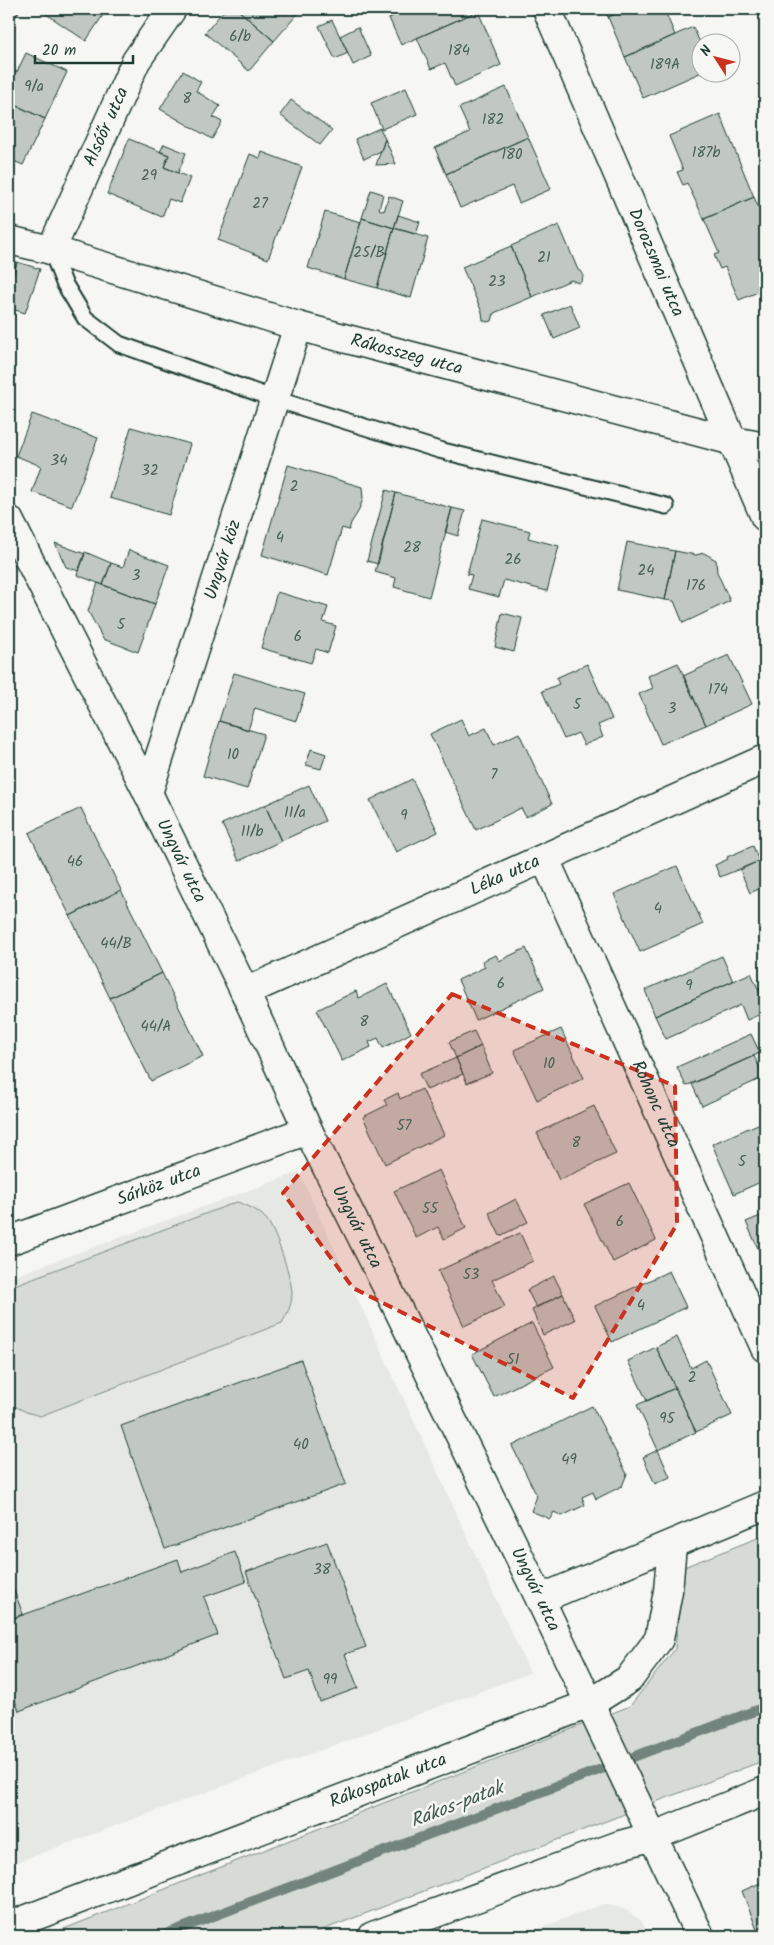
<svg xmlns="http://www.w3.org/2000/svg" width="774" height="1945" viewBox="0 0 774 1945" font-family="Kalam,sans-serif">
  <rect width="100%" height="100%" fill="#f6f6f2"/>
  <filter id="ink" filterUnits="userSpaceOnUse"><feTurbulence type="fractalNoise" baseFrequency=".02" numOctaves="2"/><feDisplacementMap in="SourceGraphic" scale="10" xChannelSelector="R" yChannelSelector="G"/><feConvolveMatrix kernelMatrix="1 2 1 2 8 2 1 2 1" color-interpolation-filters="sRGB"/></filter>
  <g filter="url(#ink)">
    <!-- built -->
    <path fill="#e6e8e4" d="M299 1172 530 1673 9 1865V1278Z
      M604 1904 624 1909 641 1920 649 1936H519Z"/>
    <!-- green -->
    <path fill="#d6dbd6" stroke="#7a8c85" d="M237 1202C247 1205 260 1211 267 1220 276 1232 292 1279 292 1294 292 1305 287 1314 282 1323L40 1416 26 1412 9 1403V1287Z
      M765 1535V1760L307 1936H46L630 1706 675 1649 684 1567Z"/>
    <g fill="none" stroke-linecap="round" stroke-linejoin="round">
      <!-- stream -->
      <path stroke="#72847d" stroke-width="10" d="M161 1936 765 1707"/>
    </g>
    <!-- building -->
    <path fill="#c1c8c3" stroke="#1f3d34" d="M9 9H14L19 12 9 25Z
      M39 9H107L86 41Z
      M225 9H237L274 41 249 71 205 33Z
      M237 9H302L274 41Z
      M410 9H477L478 11 401 45 389 18Z
      M604 9H628L608 17Z
      M628 9H664L675 35 625 57 608 17Z
      M478 11 501 65 455 86 445 63 431 69 417 38Z
      M332 20 348 53 335 59 319 26Z
      M358 27 371 56 353 65 340 36Z
      M693 27 702 47V72L643 98 625 57Z
      M26 53 67 72 45 119 9 102V68L17 72Z
      M183 71 201 82 196 91 220 106 213 117 222 122 212 139 160 109Z
      M506 87 528 137 446 174 435 148 470 132 459 108Z
      M406 88 417 114 382 129 371 103Z
      M291 100 332 130 320 145 280 115Z
      M9 102 45 119 23 165 9 159Z
      M720 114 754 197 704 219 687 183 683 185 677 172 683 170 669 136Z
      M380 128 385 139 381 151 364 159 355 139Z
      M528 137 551 189 519 203 512 186 460 208 446 174Z
      M129 139 169 155 164 167 190 178 180 203 169 199 162 217 107 194Z
      M385 139 396 164 376 165Z
      M164 144 186 153 178 173 164 167 169 155 160 152Z
      M262 152 302 167 268 259 218 240 250 154 260 158Z
      M371 190 383 194 379 209 384 211 389 196 403 201 394 228 362 218Z
      M754 197 765 223V289L739 300 725 267 720 269 714 255 719 253 704 219Z
      M325 212 361 222 344 279 308 268Z
      M398 215 420 222 416 234 394 228Z
      M362 218 394 228 377 288 344 279Z
      M559 225 578 270 582 272 583 276 582 281 578 283 571 280 532 297 511 246Z
      M394 228 428 238 411 298 377 288Z
      M511 246 532 297 494 313 492 321 487 322 483 320 482 312 462 267Z
      M9 259 17 262 9 289Z
      M17 262 40 269 25 313 9 308V289Z
      M570 304 580 328 554 339 544 315Z
      M32 414 98 438 72 506 32 492 41 466 16 456Z
      M131 427 190 444 169 515 110 498Z
      M288 465 362 487 363 499 358 512 351 523 349 530 342 528 328 575 262 555Z
      M386 490 396 493 378 564 367 561Z
      M396 493 452 508 429 597 394 587 396 578 375 572Z
      M452 508 465 511 458 536 445 532Z
      M482 519 530 531 528 538 559 546 547 591 504 580 499 597 468 589 472 575 467 574Z
      M627 542 675 551 665 600 617 590Z
      M55 543 85 554 79 571 66 567Z
      M129 550 169 565 155 604 103 585 111 563 123 567Z
      M675 551 696 555 704 553 716 560 717 572 730 601 683 623 674 601 665 600Z
      M85 552 111 563 103 585 77 575Z
      M98 583 155 604 138 652 103 639 88 611Z
      M277 592 328 607 323 622 336 626 328 653 316 649 311 663 261 648Z
      M502 613 522 618 514 652 495 647Z
      M729 655 752 704 706 725 683 676Z
      M678 663 706 725 661 744 639 694 653 688 648 676Z
      M587 664 612 719 598 725 603 737 584 745 578 733 564 739 542 691 559 684 556 678Z
      M234 673 305 694 296 721 255 708 248 730 219 721Z
      M461 719 469 736 486 728 494 745 519 733 552 804 526 817 521 808 476 830 430 734Z
      M219 721 264 734 247 789 203 776Z
      M311 749 326 754 321 769 306 765Z
      M412 779 438 832 396 852 370 800Z
      M309 785 325 821 281 841 265 805Z
      M265 805 281 841 239 861 222 824Z
      M81 808 121 890 70 916 29 833Z
      M753 846 759 861 720 877 715 865 728 859 727 857Z
      M765 858V886L750 893 740 870Z
      M677 866 703 924 640 952 614 894Z
      M121 890 162 973 110 998 70 916Z
      M526 948 544 988 476 1020 458 980 485 967 482 961 496 955 499 961Z
      M722 956 733 981 655 1016 645 990Z
      M162 973 203 1056 151 1081 110 998Z
      M751 973 765 1004V1012L747 1020 741 1005 666 1039 655 1016Z
      M387 984 411 1033 383 1048 378 1038 369 1042 371 1047 342 1061 317 1010 356 991 359 998Z
      M765 986V1002L759 988Z
      M561 1029 584 1078 537 1100 514 1050Z
      M474 1031 481 1046 456 1058 449 1042Z
      M751 1034 760 1053 686 1086 677 1067Z
      M481 1046 492 1073 467 1083 456 1058Z
      M754 1056 764 1077 702 1106 692 1084Z
      M456 1058 463 1074 427 1090 419 1074Z
      M422 1089 444 1135 385 1164 363 1117 387 1105 384 1100 398 1093 400 1099Z
      M594 1106 616 1154 559 1180 537 1133Z
      M765 1121V1180L734 1194 712 1144Z
      M439 1170 466 1228 444 1239 438 1227 416 1238 394 1191Z
      M629 1183 656 1240 613 1262 584 1204Z
      M516 1199 528 1222 500 1236 489 1213Z
      M765 1214V1264L746 1222Z
      M520 1233 533 1261 492 1280 505 1307 464 1326 438 1271Z
      M669 1271 686 1307 612 1342 595 1306Z
      M554 1276 563 1294 536 1307 527 1290Z
      M563 1294 575 1320 543 1335 532 1310Z
      M532 1323 554 1367 494 1397 472 1354Z
      M677 1337 691 1368 706 1360 732 1415 696 1432 656 1347Z
      M656 1347 675 1388 647 1401 628 1361Z
      M301 1360 346 1484 165 1549 121 1426Z
      M675 1388 696 1432 658 1450 637 1405Z
      M592 1406 627 1474 622 1486 596 1499 593 1492 582 1497 585 1505 562 1516 554 1512 550 1519 531 1511 537 1496 512 1446Z
      M658 1450 670 1477 655 1484 643 1457Z
      M327 1542 366 1647 345 1654 358 1688 320 1702 309 1671 286 1679 246 1572Z
      M235 1552 246 1582 204 1597 218 1635 19 1711 9 1684V1620L178 1559 182 1572Z
      M9 1578 23 1614 10 1619 9 1616Z
      M765 1881V1932L759 1935 742 1891Z"/>
    <g fill="none" stroke-linecap="round" stroke-linejoin="round">
      <!-- lane casing -->
      <g stroke="#1f3d34" stroke-width="19">
        <path id="lane" d="M51 250 64 283 85 318 119 344 275 399 439 450 666 506"/>
      </g>
      <!-- street casing -->
      <g stroke="#1f3d34" stroke-width="31">
        <g id="street">
          <path id="s1" d="M547 9 765 517"/>
          <path id="s2" d="M9 240 51 250 298 326 733 441 765 447"/>
          <path id="s3" d="M51 250 136 61 172 9"/>
          <path id="s4" d="M148 793 298 326"/>
          <path id="s5" d="M545 859 765 1348"/>
          <path id="s6" d="M245 992 765 759"/>
          <path id="s7" d="M9 1241 308 1130"/>
          <path d="M540 1599 765 1505"/>
          <path id="s8" d="M9 1926 589 1704 629 1679 659 1639 668 1591 672 1545"/>
        </g>
      </g>
      <!-- secondary casing -->
      <g stroke="#1f3d34" stroke-width="31">
        <g id="secondary">
          <path id="s9" d="M9 520 148 793 245 992 308 1130 398 1309 540 1599 700 1936"/>
          <path d="M373 1936 620 1845 654 1836 765 1791"/>
        </g>
      </g>
      <!-- lane -->
      <use href="#lane" stroke="#f6f6f2" stroke-width="15"/>
      <!-- street -->
      <use href="#street" stroke="#f6f6f2" stroke-width="28"/>
      <!-- secondary -->
      <use href="#secondary" stroke="#f6f6f2" stroke-width="28"/>
    </g>
  </g>
  <!-- marked area -->
  <path fill="#c8321e" fill-opacity="0.2" stroke="#c8321e" stroke-width="4" stroke-dasharray="10 6" stroke-linejoin="round" d="M452 994 675 1086 677 1224 573 1398 353 1288 283 1193Z"/>
  <g text-anchor="middle" dominant-baseline="central" stroke-width="5" stroke-linejoin="round" paint-order="stroke">
    <!-- number labels -->
    <g font-size="15" fill="#486058">
      <text x="240" y="37">6/b</text>
      <text x="459" y="51">184</text>
      <text x="665" y="65">189A</text>
      <text x="34" y="87">9/a</text>
      <text x="187" y="99">8</text>
      <text x="493" y="120">182</text>
      <text x="706" y="153">187b</text>
      <text x="512" y="155">180</text>
      <text x="149" y="176">29</text>
      <text x="260" y="204">27</text>
      <text x="369" y="253">25/B</text>
      <text x="544" y="258">21</text>
      <text x="497" y="282">23</text>
      <text x="59" y="461">34</text>
      <text x="150" y="471">32</text>
      <text x="294" y="487">2</text>
      <text x="280" y="538">4</text>
      <text x="412" y="548">28</text>
      <text x="513" y="560">26</text>
      <text x="646" y="571">24</text>
      <text x="136" y="576">3</text>
      <text x="696" y="586">176</text>
      <text x="121" y="625">5</text>
      <text x="298" y="637">6</text>
      <text x="718" y="690">174</text>
      <text x="577" y="705">5</text>
      <text x="672" y="709">3</text>
      <text x="233" y="755">10</text>
      <text x="494" y="775">7</text>
      <text x="295" y="813">11/a</text>
      <text x="404" y="816">9</text>
      <text x="252" y="832">11/b</text>
      <text x="75" y="862">46</text>
      <text x="658" y="909">4</text>
      <text x="116" y="944">44/B</text>
      <text x="501" y="984">6</text>
      <text x="689" y="986">9</text>
      <text x="364" y="1022">8</text>
      <text x="156" y="1027">44/A</text>
      <text x="549" y="1064">10</text>
      <text x="404" y="1126">57</text>
      <text x="576" y="1143">8</text>
      <text x="742" y="1162">5</text>
      <text x="430" y="1209">55</text>
      <text x="620" y="1222">6</text>
      <text x="471" y="1275">53</text>
      <text x="641" y="1306">4</text>
      <text x="513" y="1360">51</text>
      <text x="692" y="1378">2</text>
      <text x="667" y="1419">95</text>
      <text x="301" y="1445">40</text>
      <text x="569" y="1460">49</text>
      <text x="322" y="1570">38</text>
      <text x="330" y="1680">99</text>
    </g>
    <!-- street labels -->
    <g font-size="18" fill="#1f3d34" stroke="#f6f6f2">
      <text stroke="none"><textPath href="#s3" startOffset="135">Alsóőr utca</textPath></text>
      <text stroke="none"><textPath href="#s1" startOffset="276">Dorozsmai utca</textPath></text>
      <text stroke="none"><textPath href="#s2" startOffset="414">Rákosszeg utca</textPath></text>
      <text stroke="none"><textPath href="#s4" startOffset="245">Ungvár köz</textPath></text>
      <text stroke="none"><textPath href="#s9" startOffset="382">Ungvár utca</textPath></text>
      <text stroke="none"><textPath href="#s6" startOffset="285">Léka utca</textPath></text>
      <text stroke="none"><textPath href="#s5" startOffset="269">Rohonc utca</textPath></text>
      <text stroke="none"><textPath href="#s7" startOffset="160">Sárköz utca</textPath></text>
      <text stroke="none"><textPath href="#s9" startOffset="788">Ungvár utca</textPath></text>
      <text stroke="none"><textPath href="#s9" startOffset="1192">Ungvár utca</textPath></text>
      <text stroke="none"><textPath href="#s8" startOffset="406">Rákospatak utca</textPath></text>
    </g>
    <!-- water labels -->
    <g font-size="19" font-style="italic" fill="#425a52" stroke="#f6f6f2">
      <text transform="translate(457 1805) rotate(-21)">Rákos-patak</text>
    </g>
  </g>
  <!-- margin -->
  <rect width="774" height="1945" fill="none" stroke="#f6f6f2" stroke-width="30"/>
  <rect x="15" y="15" width="744" height="1915" fill="none" stroke="#1f3d34" stroke-width="2" filter="url(#ink)"/>
  <!-- north arrow -->
  <g transform="translate(716 58) rotate(306)"><circle r="24" fill="#f6f6f2" stroke="#a0aca6"/>
  <path d="M0-4L9 19L0 12L-9 19Z" fill="#c8321e"/>
  <text y="-8" font-size="14" font-weight="bold" text-anchor="middle" fill="#1f3d34">N</text>
  </g>
  <!-- scale -->
  <path d="M35 55v8h98v-8" fill="none" stroke="#1f3d34" stroke-width="2.5"/>
  <text x="42" y="55" font-size="15" fill="#1f3d34" stroke="#f6f6f2" stroke-width="4" paint-order="stroke">20 m</text>
</svg>
